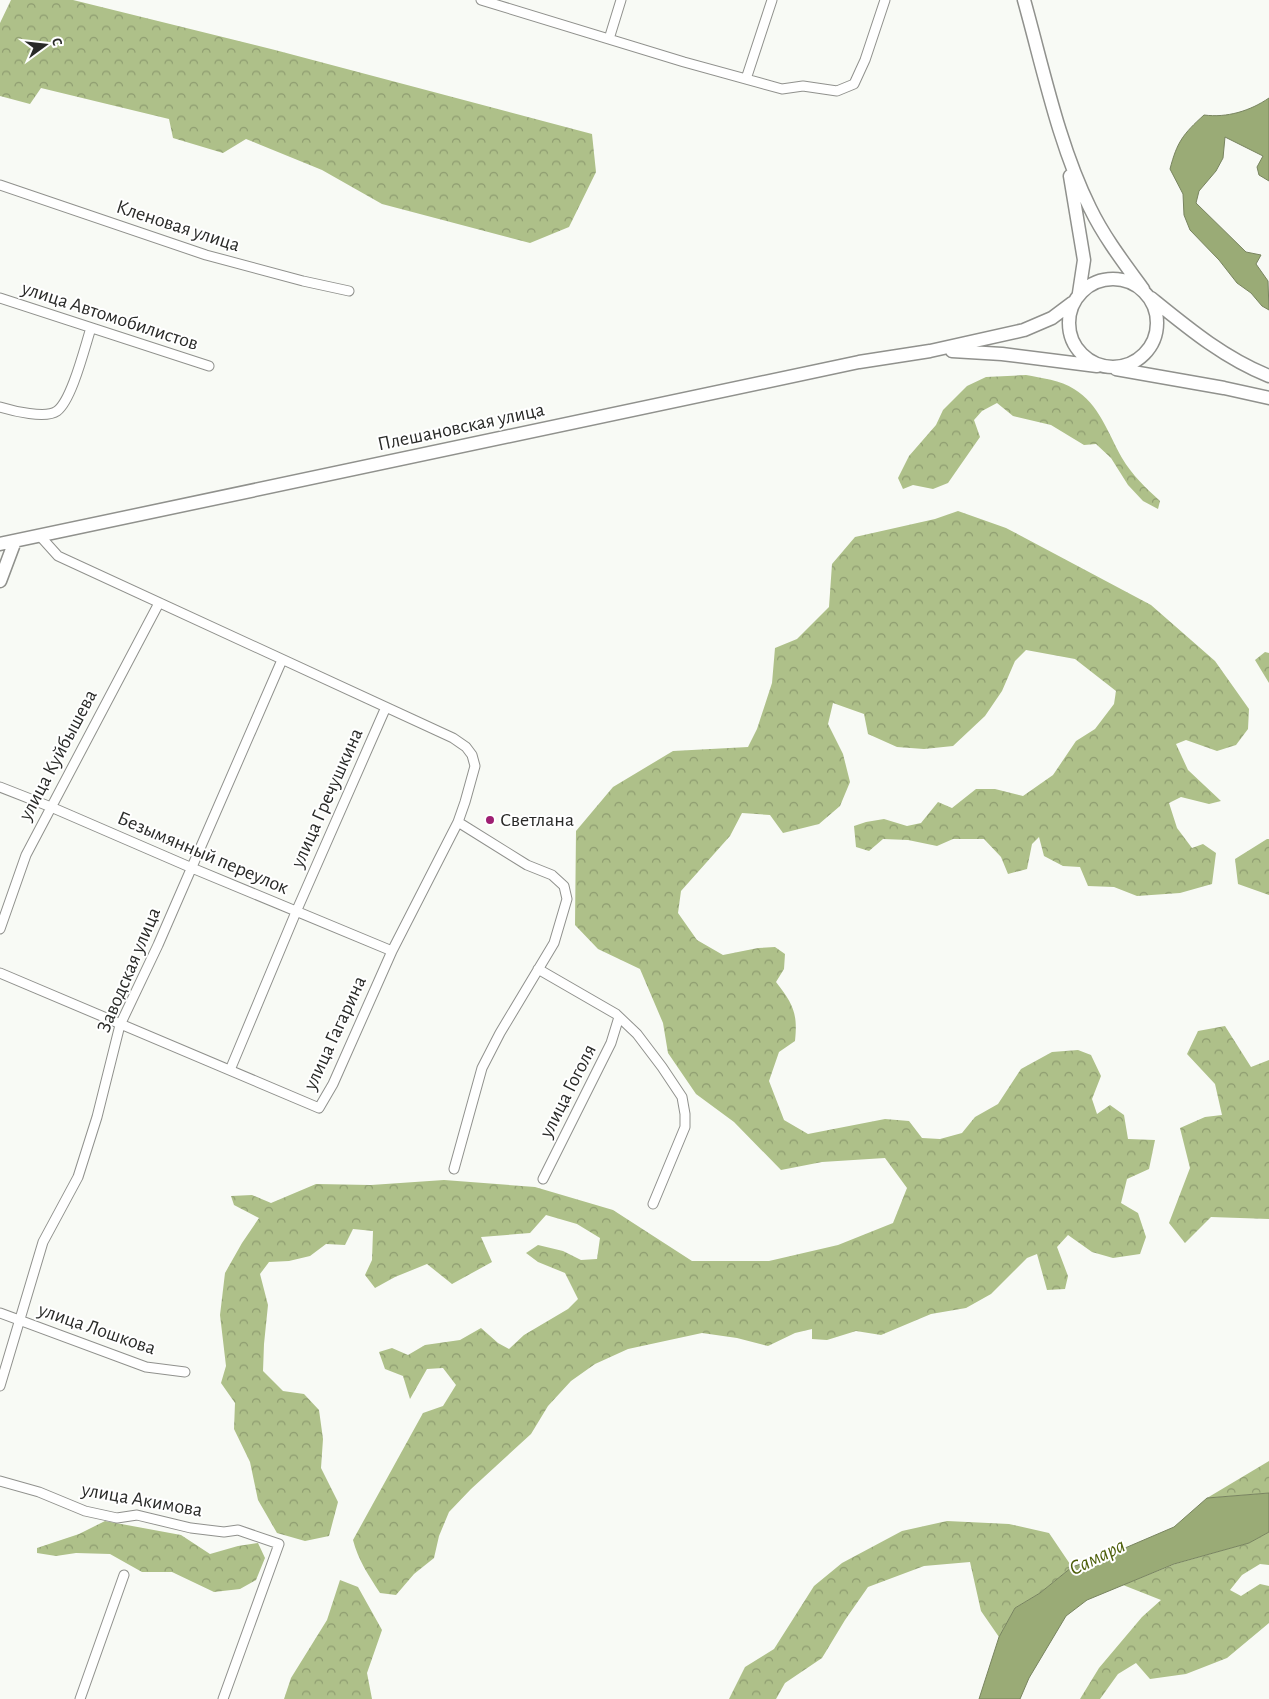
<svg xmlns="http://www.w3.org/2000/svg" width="1269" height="1699" viewBox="0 0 1269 1699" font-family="'Alegreya Sans',sans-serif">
  <defs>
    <pattern id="forest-crowns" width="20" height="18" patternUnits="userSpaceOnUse" patternTransform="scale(1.25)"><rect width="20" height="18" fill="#aec089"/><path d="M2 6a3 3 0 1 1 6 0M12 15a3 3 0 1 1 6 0" fill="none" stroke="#8e9c70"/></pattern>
  </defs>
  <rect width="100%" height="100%" fill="#f8faf5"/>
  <!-- forest -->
  <path fill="url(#forest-crowns)" d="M11 0H73L275 50 592 134 596 172 569 227 530 243 382 204 322 170 246 139 223 153 173 138 169 119 41 88 30 104 0 96V23Z
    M1026 375C1041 378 1061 380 1074 389 1099 404 1108 433 1122 458 1132 475 1146 488 1160 501L1158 509 1143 501 1128 485 1111 458 1096 444 1084 445 1051 425 1013 416 997 403 982 411 974 420 980 437 948 483 933 489 913 485 903 489 898 478 909 456 936 425 943 410 967 386 986 377Z
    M958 511 1006 528 1151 605 1215 661 1249 709 1248 729 1236 745 1217 751 1186 740 1176 744 1188 770 1221 801 1209 804 1181 797 1169 803 1177 828 1192 848 1203 844 1216 853 1212 884 1180 893 1137 896 1114 887 1088 886 1080 867 1063 866 1044 856 1039 837 1032 844 1027 869 1008 874 1001 857 984 839H953L937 846 908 840 883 839 869 851 856 847 854 826 866 822 884 819 907 826 921 823 938 802 952 808 976 789H995L1023 796 1053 775 1076 741 1095 729 1114 704 1116 691 1075 659 1026 650 1015 661 1002 691 985 716 953 746 924 749 897 747 868 734 864 714 833 703 828 724 843 754 850 782 840 806 819 824 783 833 770 815 742 813 730 836 681 891 678 913 697 940 723 955 758 948 775 947 785 954 784 969 776 982C793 1004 798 1013 795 1041L779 1052 769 1081 784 1120 808 1134 885 1119 909 1121 922 1138 940 1139 962 1133 975 1117 998 1104 1021 1069 1052 1052 1078 1050 1091 1055 1101 1076 1092 1099 1097 1114 1110 1105 1124 1115 1128 1139 1155 1140 1149 1169 1127 1179 1121 1203 1138 1213 1146 1237 1140 1254 1113 1258 1092 1252 1068 1235 1057 1247 1068 1276 1065 1289 1047 1290 1037 1254 1027 1258 991 1294 966 1308 931 1314 881 1335 856 1331 827 1340 812 1339V1329L795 1333 768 1346 737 1338 702 1333 628 1349 595 1364 571 1381 548 1406 531 1434 471 1489 449 1512 439 1536 434 1558 414 1574 396 1595 380 1593C369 1576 358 1560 353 1540L423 1413 443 1406 456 1385 443 1368 427 1369 410 1399 403 1376 385 1369 379 1352 392 1348 408 1355 425 1345 460 1340 481 1328 498 1343 509 1349 524 1335 568 1309 578 1299 565 1273 538 1262 526 1253 538 1245 563 1251 581 1260 597 1259 600 1238 577 1224 546 1215 530 1233 481 1237 492 1262 452 1284 427 1264 395 1277 375 1288 365 1275 372 1260 373 1231 353 1229 345 1245 326 1244 310 1256 289 1261 269 1262 260 1274 268 1305 264 1344 263 1371 283 1391 304 1394 319 1410 323 1439 321 1468 338 1502 329 1536 305 1541 277 1533 258 1500 250 1462 234 1429 235 1403 221 1383 226 1366 220 1315 225 1273 242 1243 259 1218 234 1205 231 1196 252 1195 271 1203 316 1184 371 1185 444 1180 535 1187 613 1210 692 1261H769L838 1245 893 1223 907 1188 885 1158 822 1162 781 1170 734 1122 696 1094 668 1053 663 1023 640 969 598 949 575 925 576 831 613 787 673 751 748 747 757 729 772 683 775 648 797 639 829 607 832 564 855 537 935 519Z
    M1265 652 1269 653V683L1255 660Z
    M1267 839H1269V895L1238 884 1235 859Z
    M1225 1026 1251 1067 1269 1060V1219L1211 1217 1185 1243 1169 1223 1190 1168 1180 1128 1205 1117 1222 1115 1215 1084 1187 1054 1198 1031Z
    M1269 1461V1493L1207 1498Z
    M105 1521 181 1535 210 1554 238 1546 258 1543 265 1558 256 1580 240 1589 214 1592 172 1572H142L110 1554 76 1553 56 1556 37 1553V1548L79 1534Z
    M947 1521 1009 1524 1049 1533 1072 1567 1040 1593 1015 1608 999 1637 981 1611 970 1562 924 1566 868 1587 845 1620 822 1658 785 1683 776 1699H729L745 1667 774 1649 814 1586 842 1563 902 1531Z
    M1269 1532V1565L1260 1564 1242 1575 1230 1590 1241 1596 1260 1584 1269 1586V1623L1227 1658 1186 1674 1150 1679 1136 1663 1118 1674 1100 1699H1080L1099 1668 1142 1617 1161 1600 1123 1585 1175 1564 1249 1543Z
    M340 1580 358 1587 382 1630 367 1673 372 1699H284L291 1678 327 1620Z"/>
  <!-- water -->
  <path fill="#9aab76" stroke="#78845f" d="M1269 98V181L1259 175 1257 167 1263 156 1225 137 1223 158 1216 171 1199 191 1196 203 1246 252 1261 255 1256 264 1268 281 1269 310 1262 306 1251 293 1237 283 1219 260 1190 230 1184 215 1183 194 1170 169C1177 142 1183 134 1204 115 1227 118 1250 111 1269 98Z
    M1269 1493V1532L1249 1543 1174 1564 1087 1600 1066 1616 1029 1678 1020 1699H979L999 1637 1015 1608 1040 1593 1072 1567 1118 1551 1174 1527 1207 1498Z"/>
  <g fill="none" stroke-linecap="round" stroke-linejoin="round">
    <!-- street casing -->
    <g stroke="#90918d" stroke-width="11">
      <path id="street" d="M481 0 684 62 782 89 803 86 837 91 854 84 865 60 885 0
        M609 39 621 0
        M746 79 772 0
        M0 185 206 255 303 281 349 291
        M0 298 209 366
        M0 407C13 411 46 419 57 411 72 400 85 346 91 328
        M0 787 51 807 192 868 392 951
        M0 929 26 855 159 603
        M538 969 616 1014 637 1034 662 1067 682 1097 685 1114V1127L653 1204
        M0 973 319 1108 333 1084 392 951 458 822 465 802 475 766 472 755 466 747 453 738 58 556 40 536
        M230 1070 296 912 386 707
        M454 1169 482 1068 500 1033 554 943 567 899 564 886 552 875 527 865 458 822
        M543 1179 611 1043 619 1017
        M0 1313 146 1367 185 1372
        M0 1386 43 1242 78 1177 97 1117 120 1025 158 945 282 660
        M0 1481 39 1492 85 1511 117 1518 137 1515 191 1528 224 1532 238 1530 279 1544 223 1699
        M80 1699 124 1575"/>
    </g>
    <!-- secondary casing -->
    <g stroke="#90918d" stroke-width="15">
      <path id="secondary" d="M1024 0C1043 68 1059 146 1090 208 1104 237 1124 263 1143 289
        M1070 176 1084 260 1079 293
        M1069 323a44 44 0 1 1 88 0a44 44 0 1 1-88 0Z
        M1151 298C1188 328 1224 358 1269 376
        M952 351 1002 354 1097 366
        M1116 369 1224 388 1269 398
        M0 544 859 362 930 351 1024 330 1052 318 1072 303
        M0 581 15 541"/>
    </g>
    <!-- street -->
    <use href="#street" stroke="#fff" stroke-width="9"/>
    <!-- secondary -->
    <use href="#secondary" stroke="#fff" stroke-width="12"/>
  </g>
  <!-- markers -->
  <circle fill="#9e1e72" stroke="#fff" stroke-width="2" cx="490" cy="820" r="5"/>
  <g text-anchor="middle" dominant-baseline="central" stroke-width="4" stroke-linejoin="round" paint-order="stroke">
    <!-- street labels -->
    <g font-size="20" fill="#292a28" stroke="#fff">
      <text transform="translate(178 226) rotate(18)">Кленовая улица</text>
      <text transform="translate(110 316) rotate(18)">улица Автомобилистов</text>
      <text transform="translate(461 427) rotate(-12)">Плешановская улица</text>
      <text transform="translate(58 755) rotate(-62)">улица Куйбышева</text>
      <text transform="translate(327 798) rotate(-66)">улица Гречушкина</text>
      <text transform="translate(203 853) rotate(23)">Безымянный переулок</text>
      <text transform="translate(129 970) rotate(-67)">Заводская улица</text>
      <text transform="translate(335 1033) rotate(-65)">улица Гагарина</text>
      <text transform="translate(568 1091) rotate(-63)">улица Гоголя</text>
      <text transform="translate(97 1329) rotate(19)">улица Лошкова</text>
      <text transform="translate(142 1500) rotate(10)">улица Акимова</text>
    </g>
    <!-- poi labels -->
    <g font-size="20" fill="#292a28" stroke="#fff" text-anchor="start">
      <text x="500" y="820">Светлана</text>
    </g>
    <!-- water labels -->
    <g font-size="21" font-style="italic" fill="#4d5f0a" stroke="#fff">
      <text transform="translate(1097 1557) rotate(-26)">Самара</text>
    </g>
  </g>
  <!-- north arrow -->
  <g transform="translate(45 45) rotate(75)" stroke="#ffffff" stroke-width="4" paint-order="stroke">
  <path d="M0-4L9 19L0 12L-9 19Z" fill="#292a28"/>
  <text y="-8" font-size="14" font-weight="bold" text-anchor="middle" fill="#292a28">С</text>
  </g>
</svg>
